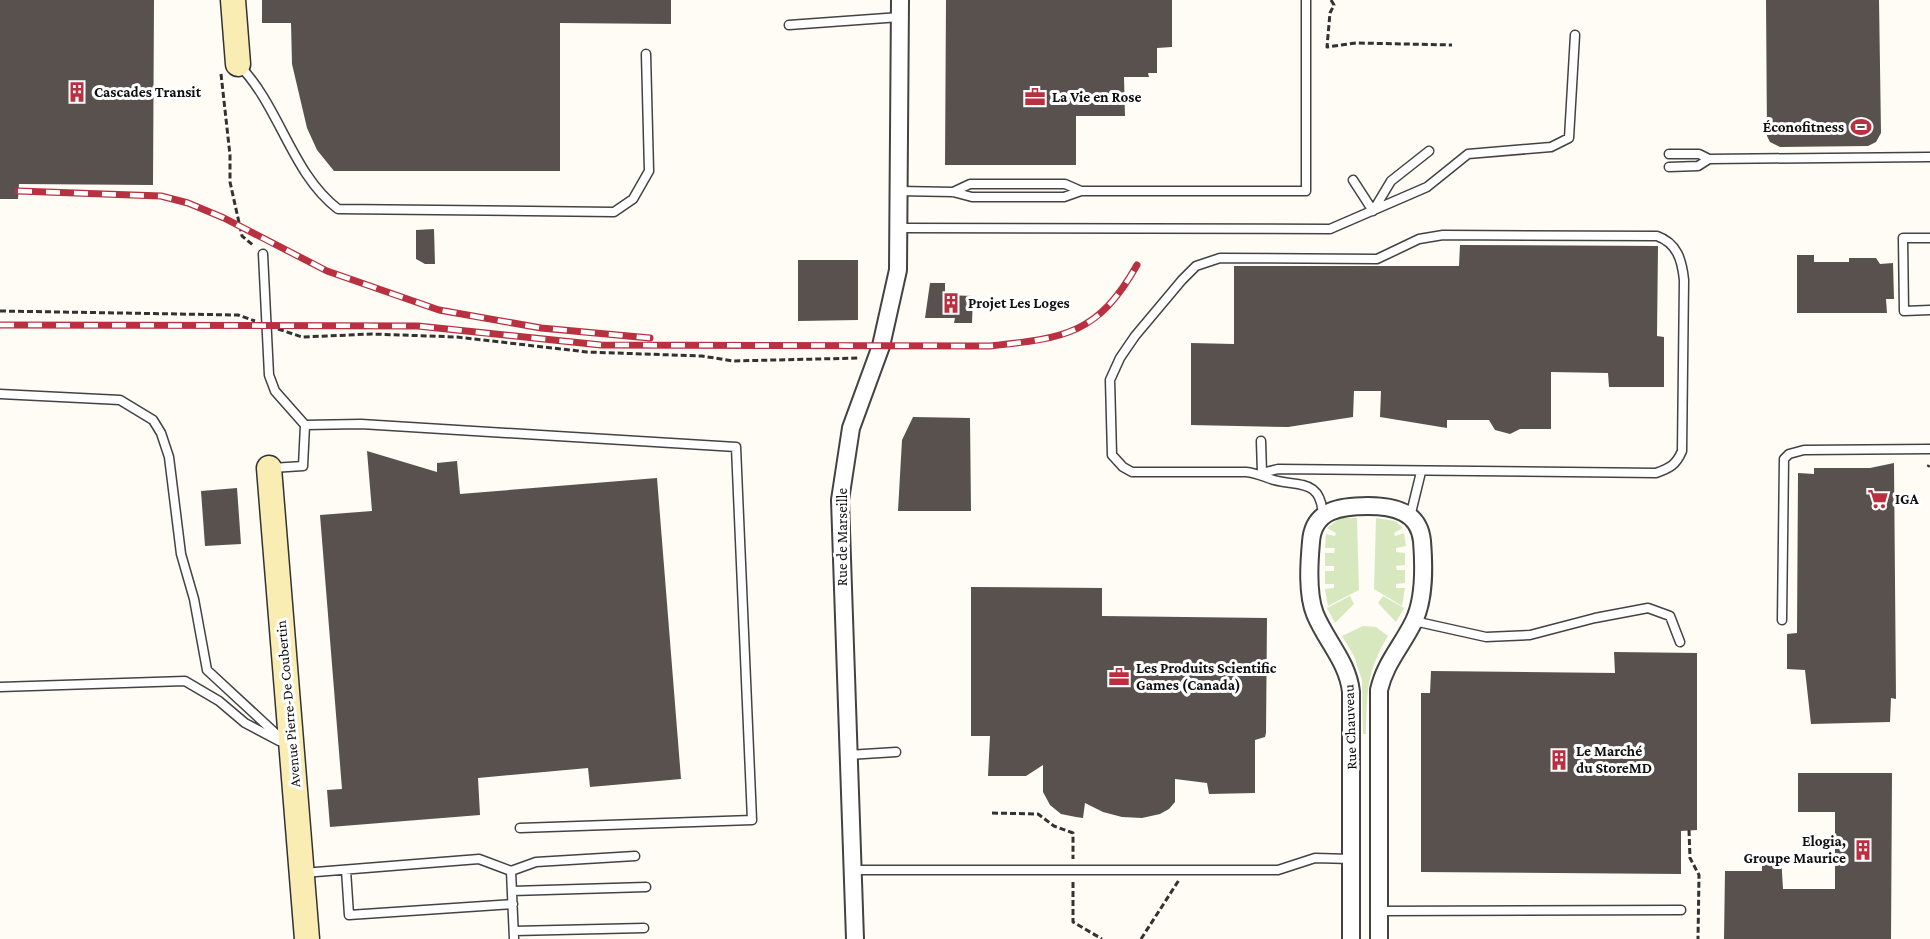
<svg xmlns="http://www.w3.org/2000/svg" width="1930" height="939" viewBox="0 0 1930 939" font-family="'Crimson Pro',serif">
  <rect width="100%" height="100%" fill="#fefcf4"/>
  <!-- green -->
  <path fill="#d7e8bf" d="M1340 518H1357L1359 590 1328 606 1325 589 1334 588V584H1325V571H1334V566H1325V553H1334L1335 548H1325L1326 534 1335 536 1336 533 1327 528Z
    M1376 518 1395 521 1403 528 1394 533 1395 536 1404 533 1406 546 1396 548V552L1405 553V565L1396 566 1397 570H1405V583L1396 584V588H1405L1402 606 1374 589Z
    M1350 596 1354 604 1335 623 1327 608Z
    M1383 596 1404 608 1396 622 1378 603Z
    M1363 626 1376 627 1388 636C1366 672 1367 693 1366 734H1363L1362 680 1354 656 1342 636Z"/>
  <!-- building -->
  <path fill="#58514d" d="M0 0H154L153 185 19 184 18 199H0Z
    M262 0H671V24L560 23V171H334L317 150 307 128 292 64 291 23H262Z
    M946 0H1172V47L1157 48V73H1148L1149 77H1124L1125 116H1076V165H945Z
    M1766 0H1879L1881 133 1876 142 1868 146 1780 147 1770 142 1767 136Z
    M434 229 435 264H425L416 259V230Z
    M1460 245 1658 246 1657 336 1664 337V387H1609L1608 373 1551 372V429H1520L1510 434 1495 430 1489 420H1447V428L1380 417 1381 391H1354L1353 417 1288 427 1191 425V343L1234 344V266H1459Z
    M1797 255H1814V262H1849V258H1876L1880 264 1893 263 1894 299H1886L1887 313H1797Z
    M798 260H858V320L798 321Z
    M930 283H945V295L973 296 972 323H954L955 318H925Z
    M913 417 970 418 971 511H898L902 440Z
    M367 451 437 472V463L457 461 460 494 657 478 681 779 590 787 588 768 478 778 480 815 330 827 327 790 342 789 320 515 372 511Z
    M1894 463 1896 699 1891 698 1890 722 1811 724 1805 670 1787 669V634L1797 633 1798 473 1814 474V468H1870Z
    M237 488 241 544 205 546 201 491Z
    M971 587 1102 588V616L1267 618 1266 733 1265 737 1255 740V793L1209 794 1207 783 1175 779V802L1169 809 1160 814 1142 818 1122 817 1103 812 1085 803 1083 818 1076 817 1061 814 1050 805 1043 792V765L1026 776H988L990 736H971Z
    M1614 652 1697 653V830L1681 831V874L1421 872V693H1430L1431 671 1615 673Z
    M1798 773H1892L1891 939H1724L1725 871H1762V855L1781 856 1783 889H1835V812H1798Z"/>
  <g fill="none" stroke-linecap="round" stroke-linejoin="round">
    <!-- lane casing -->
    <g stroke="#434343" stroke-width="11">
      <path id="lane" d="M789 25 900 17
        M238 64C280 106 291 173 338 209L614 212 633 199 649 171 646 54
        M1669 154H1699L1709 159
        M1669 167 1698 166 1709 159 1930 157
        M1353 180 1373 211 1391 181 1429 151
        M899 191 953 192 972 197H1064L1081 191H1306V0
        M953 192 970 184H1065L1081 191
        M900 228 1330 229 1427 187 1468 154 1551 147 1569 138 1575 35
        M1930 238H1903L1904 311 1930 310
        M263 254 269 375 275 391 305 425
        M0 394 120 400 153 420 161 433 169 457 181 554 194 599 207 670 287 744
        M1261 441 1262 473
        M272 468 303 466 305 425 361 424 736 447 752 820 520 828
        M1262 473 1278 469 1656 473C1670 468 1676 465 1682 451L1684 280C1682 260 1677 243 1657 236L1443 235 1419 239 1377 259 1220 258 1196 266 1182 280 1135 336 1120 358 1110 380 1112 455 1123 467 1132 472H1246C1257 473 1264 477 1274 480 1299 487 1321 478 1323 516
        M1410 517 1421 472
        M1782 620 1784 459 1789 454 1804 450 1930 449
        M1414 621 1486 637 1530 635 1595 618 1648 608 1670 616 1680 642
        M0 687 185 681 219 701 245 723 279 741
        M848 755 896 752
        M346 870 349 915 513 904
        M852 870H1278L1315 858 1351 859
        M511 871 536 862 635 856
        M303 873 479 859 511 871 514 939
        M512 891 646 887
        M1379 911 1681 910
        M514 931 644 928"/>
    </g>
    <!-- street casing -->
    <g stroke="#434343" stroke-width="20">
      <path id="street" d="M855 939 840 500 851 428 881 346 898 270 900 0
        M1351 939V692C1348 662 1326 641 1315 614 1307 594 1309 564 1311 542 1313 509 1342 506 1368 506 1393 506 1419 511 1422 541 1424 566 1425 598 1414 621 1402 646 1385 663 1379 690V939"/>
    </g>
    <!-- secondary casing -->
    <g stroke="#323232" stroke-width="27">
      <path id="secondary" d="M233 0 238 64
        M269 468 307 939"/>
    </g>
    <!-- path -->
    <path stroke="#323232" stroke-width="3" stroke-dasharray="6 3" stroke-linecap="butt" d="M1331 0 1334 5 1330 13 1327 47 1356 43 1452 45
      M221 74 230 155V182L242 236 254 246
      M0 311 238 315 255 321
      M278 329 302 337 372 334 457 337 587 352 702 356 733 361 860 358
      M1928 467 1929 465
      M992 813 1038 814 1054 826 1073 833V859
      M1689 830 1690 858 1699 875 1698 939
      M1073 882V922L1102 939
      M1141 939 1179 880"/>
    <!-- lane -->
    <use href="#lane" stroke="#fff" stroke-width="8"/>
    <!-- street -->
    <use href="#street" stroke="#fff" stroke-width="16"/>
    <!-- secondary -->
    <use href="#secondary" stroke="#faedb4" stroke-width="24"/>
    <!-- rail casing -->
    <g stroke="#b93040" stroke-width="7">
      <path id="rail" d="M18 191 161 196 188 203 224 218 327 271 439 310 541 328 650 338
        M0 325 418 326 601 345 990 346C1066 338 1098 334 1137 265"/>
    </g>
    <!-- rail -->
    <use href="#rail" stroke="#fff" stroke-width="4.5" stroke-dasharray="14" stroke-linecap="butt"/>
  </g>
  <!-- icons -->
  <defs>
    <g id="building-bare" transform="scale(1.62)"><path d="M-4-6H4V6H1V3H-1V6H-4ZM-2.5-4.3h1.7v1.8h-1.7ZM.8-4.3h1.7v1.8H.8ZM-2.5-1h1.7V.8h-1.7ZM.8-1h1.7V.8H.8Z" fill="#b93040" stroke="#fff" stroke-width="2.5" paint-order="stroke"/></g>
    <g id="office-bare" transform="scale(1.62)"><path d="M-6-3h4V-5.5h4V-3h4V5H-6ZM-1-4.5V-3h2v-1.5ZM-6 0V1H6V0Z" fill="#b93040" stroke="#fff" stroke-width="2.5" paint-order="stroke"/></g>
    <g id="stadium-bare" transform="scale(1.62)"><path d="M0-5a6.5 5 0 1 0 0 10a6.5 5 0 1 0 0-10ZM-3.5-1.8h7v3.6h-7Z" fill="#b93040" stroke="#fff" stroke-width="2.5" paint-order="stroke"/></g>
    <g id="supermarket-bare" transform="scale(1.62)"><path d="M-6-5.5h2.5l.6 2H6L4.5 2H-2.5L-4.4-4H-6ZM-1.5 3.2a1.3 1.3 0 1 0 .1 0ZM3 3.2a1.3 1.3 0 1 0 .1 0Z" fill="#b93040" stroke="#fff" stroke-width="2.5" paint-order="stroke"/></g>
  </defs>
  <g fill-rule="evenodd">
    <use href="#building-bare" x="77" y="92"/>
    <use href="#office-bare" x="1035" y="97"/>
    <use href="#stadium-bare" x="1861" y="127"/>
    <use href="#building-bare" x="951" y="303"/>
    <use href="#supermarket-bare" x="1878" y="499"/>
    <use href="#office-bare" x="1119" y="677"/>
    <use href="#building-bare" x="1559" y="760"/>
    <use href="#building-bare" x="1863" y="850"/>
  </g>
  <g text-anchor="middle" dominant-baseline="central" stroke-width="6" stroke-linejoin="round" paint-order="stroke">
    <!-- poi labels -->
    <g font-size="15" font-weight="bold" fill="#101010" stroke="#fff" text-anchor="start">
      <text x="94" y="92">Cascades Transit</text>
      <text x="1052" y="97">La Vie en Rose</text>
      <text x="1844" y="127" text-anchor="end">Éconofitness</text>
      <text x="968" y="303">Projet Les Loges</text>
      <text x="1895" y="499">IGA</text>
      <text x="1136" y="668">Les Produits Scientific<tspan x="1136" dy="17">Games (Canada)</tspan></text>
      <text x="1576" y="751">Le Marché<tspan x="1576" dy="17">du StoreMD</tspan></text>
      <text x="1846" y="841" text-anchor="end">Elogia,<tspan x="1846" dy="17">Groupe Maurice</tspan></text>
    </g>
    <!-- street labels -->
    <g font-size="15" fill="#101010" stroke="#fff">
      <text transform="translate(842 537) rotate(-90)">Rue de Marseille</text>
      <text transform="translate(288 704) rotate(-95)">Avenue Pierre-De Coubertin</text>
      <text transform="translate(1350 727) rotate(-92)">Rue Chauveau</text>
    </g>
  </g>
</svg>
